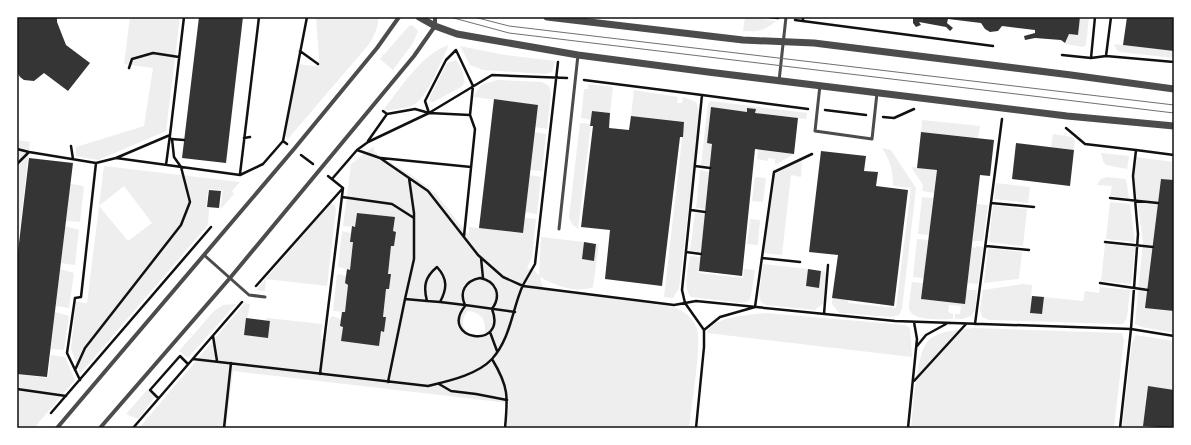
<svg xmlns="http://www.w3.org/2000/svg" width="1191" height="445" viewBox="0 0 1191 445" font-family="'Varela Round',sans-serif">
  <rect width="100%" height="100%" fill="#fff"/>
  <!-- green -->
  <path fill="#eee" fill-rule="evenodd" d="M130 17H180L166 131 98 160 76 156V147L144 126 153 68 124 64Z
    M316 17H378C379 27 374 35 370 43L287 140 286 135 298 64 315 66 319 60Z
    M745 17 776 21C764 31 759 32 743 31Z
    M1080 17H1089L1086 45 1083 47 1065 44 1069 34 1078 35Z
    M412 25 418 31 413 43 393 70 380 59 409 26Z
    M1114 44 1174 51V58L1120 52 1116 49Z
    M449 45C441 60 427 101 411 106 404 109 394 109 386 111L384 109C400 89 423 52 449 45Z
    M460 46 505 55 555 61 552 72 546 74 483 70 470 65Z
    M456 60C462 68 466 76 463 86L433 102 430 101V97L447 63Z
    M497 80 542 82 549 86 551 94 547 129 535 127 538 105 473 97 481 85Z
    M588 84 613 87 610 113 592 111 591 120 581 118 584 89H588Z
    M634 90 678 97 677 103H682L683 97 696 102 700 114 679 288 673 298 664 297 684 122 631 116Z
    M711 101 807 113 806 119 755 113V109L748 108 747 112 711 108 707 143 714 144 712 166 701 165 708 103Z
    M922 120 980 126 978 138 921 132Z
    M580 123 591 124 578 229 572 224 569 217Z
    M534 132 546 134 542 171 530 170Z
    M1053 134 1072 137 1075 140 1074 150 1051 147Z
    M17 140 30 142 17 253Z
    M374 146V151L378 155 416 178 436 194 469 236V227L522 233 525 218 536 219 532 257 527 268 534 270 539 276 541 237 584 242 582 259 594 260 596 244H599L593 287C577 294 554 285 540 277L543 288 673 307C684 310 693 318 697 329 702 342 691 410 689 428H506L509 403 233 371 226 428H139L245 303 250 304 244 335 268 338 270 321 266 320 267 318 322 324 321 339H326L329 320 332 316 341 319 340 326 343 327 342 341 379 345 381 331 383 332 386 317H383L386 289H389L390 274H388L391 246H394L396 232 393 231 388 217 357 213 355 227 343 226 351 164ZM468 311C480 312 486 319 485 331L481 335C465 338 457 323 468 311Z
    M882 148 891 150 916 188 902 309 899 315 891 317 839 313 832 304V298L848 300V303L896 308 911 188 893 186C893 171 890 160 882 148Z
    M758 150 794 154 775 165V159L768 158V161L757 159Z
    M1101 153 1129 156 1127 169 1106 165 1103 161Z
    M1136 157 1174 162V180L1161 179 1146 307 1174 311V333L1142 327 1135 324 1143 242 1134 180Z
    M802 160 801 177 791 175 782 255 764 253 773 174Z
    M104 166 240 182 232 191 234 194 220 210 223 190 208 189 206 207 209 208 208 225 80 374 71 349 76 302 87 303ZM124 186 152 223 128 241 99 206Z
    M911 167 937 170 934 193 922 191 923 185Z
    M700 170 711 172 706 209 696 208Z
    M530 175 541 177 537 214 525 212Z
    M755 177 766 178 763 202 752 201Z
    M1107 177 1126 179 1129 198 1110 196 1112 186 1097 185 1101 179Z
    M996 183 1030 187 1028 203 994 199Z
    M70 184 79 185 84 187 80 222 66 221Z
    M922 197 933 198 929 235 918 234Z
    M1110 202 1130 204 1135 242 1106 239Z
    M331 203 335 206 336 210 327 286 266 279 265 291 256 290Z
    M977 204 988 205 983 241H973Z
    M993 205 1027 209 1023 246 989 242Z
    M695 213 706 214 701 252 690 251Z
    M750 219 760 220 758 245 747 244Z
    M65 226 79 230 75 265 61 263Z
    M342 231 351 233 353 242 350 270 338 267Z
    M917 239 928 240 924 278 913 277Z
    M1105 244 1135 247 1131 284 1101 281Z
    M976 246 983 247 978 284 967 283 972 247 976 248Z
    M988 248 1022 252 1019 279 984 283Z
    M690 256 701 257 699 273 743 278 744 269 755 270 751 295 749 301 741 303 691 297C682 288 689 266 690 256Z
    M763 264 808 269 807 286 819 288 821 271H824L828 275 825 302 815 310 766 305 761 302 759 295Z
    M60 269 74 273 69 308 56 306Z
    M339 274 346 276 345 283 348 285 345 312 333 311 337 275Z
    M912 282 923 283 921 299 965 304 967 290H977L975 310 971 316 963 319H955V314H960L961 306 949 305 948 312 953 314V319C942 319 911 322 909 308 909 300 911 290 912 282Z
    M1023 284 1032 285 1030 313 1042 314 1044 297 1083 301 1085 291 1099 293 1100 287 1130 290 1127 318 1123 324H1118L989 320 982 317 980 310 983 290Z
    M236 304 188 358 179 351 214 311 223 305Z
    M55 312 69 316 64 350 51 349Z
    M766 313 905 325 910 328 912 357 707 333C712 316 751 315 766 313Z
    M974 328 1122 333 1124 340 1114 428H911C913 410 916 353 928 341 939 330 959 330 974 328Z
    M1136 335 1174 341V390L1148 387 1145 400H1146L1143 426 1157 428H1122L1132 343Z
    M51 355 65 357 75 380 34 428H17V374L48 378Z
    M147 390 155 397 138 419 126 414Z"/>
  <!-- building -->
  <path fill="#353535" d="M17 17H57V22L66 45 90 63 68 91 44 73 34 81 24 80 20 77 17 72Z
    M199 17H243L226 163 182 158Z
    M913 17H1080L1078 35 1069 34 1065 43 1061 40 1035 38 1025 40 1024 36 1035 33V30L1002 26 998 31 990 32 985 29 981 23 948 19 947 23 953 28 950 31 946 27 919 22 921 25 916 27 913 23Z
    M1127 17H1174V51L1123 45Z
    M494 99 538 105 523 233 479 228Z
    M711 107 747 112V108L756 109 755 113 798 118 794 154 755 149 742 276 699 271 712 144 707 143Z
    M592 111 610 113 609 128 629 130 631 116 684 122 683 137H680L662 286 605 279 610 230 581 227 593 126H590Z
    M921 132 994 140 990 176 980 175 965 304 921 299 937 170 917 168Z
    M1016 143 1074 150 1070 186 1012 179Z
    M821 151 866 156 864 171 878 172 876 186 908 190 894 306 832 298 838 255 809 252Z
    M29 158 73 163 47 377 17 374V260Z
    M1161 179 1174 180V311L1145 308Z
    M209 190 221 191 219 208 207 207Z
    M357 213 395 217 393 231 396 232 394 246H391L388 274H391L389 289H386L383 317H386L384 332 381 331 379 346 341 341 343 327 340 326 342 312H345L348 285 345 283 347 269 350 270 353 242H350L352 226 355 227Z
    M584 242 596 244 594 261 582 259Z
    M808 269 821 271 819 288 806 286Z
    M1032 296 1044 297 1042 314 1030 313Z
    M246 318 270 321 268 338 244 335Z
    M1148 386 1174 390V428L1143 426Z"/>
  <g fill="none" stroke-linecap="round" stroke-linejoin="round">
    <!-- path -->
    <path stroke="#111" stroke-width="2.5" d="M769 17 778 18
      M1111 17 1106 56 1174 62
      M795 20 993 46
      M803 21V17
      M300 51 318 64
      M1062 55 1091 58 1095 17
      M1091 58 1106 56
      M129 68 132 59 153 53 179 57
      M584 80 702 95
      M825 110 866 115
      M383 111 387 114 415 109 429 113 470 115
      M429 113 425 101 446 60 456 50 473 86 470 115 475 129 464 236
      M883 117 894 118 914 109
      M1066 128 1085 144 1136 150 1133 176 1138 234 1131 329 1120 428
      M170 135 184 17
      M244 138 250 137
      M171 139 184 140
      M368 141 387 114
      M287 144 283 141 307 17
      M71 146 73 159
      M17 149 29 152 17 164
      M357 150 368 142 429 113 492 75 567 78
      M1136 150 1174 155
      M29 152 96 163
      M301 155 313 164
      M381 158 471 167
      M166 165 170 135 116 158 240 175 263 164 283 141
      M695 166 710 168
      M240 174 259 17
      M332 179 357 150 380 158 428 191 478 255 503 277 523 286 674 305 696 301 895 321 1131 329 1174 336
      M342 197 392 204 414 218
      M1110 198 1158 203
      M991 203 1034 207
      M691 210 705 212
      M1105 242 1153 247
      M986 246 1029 250
      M686 252 701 254
      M481 258 483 278
      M762 258 800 262
      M1100 283 1148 290
      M256 286 343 188
      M405 299 414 259V213L409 178
      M427 301 440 302
      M465 306C438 340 508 351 492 309
      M492 309C502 295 496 281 480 278 465 281 459 292 465 305L515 312
      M824 314 828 265
      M975 324 1002 119
      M704 330 720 317 755 307 774 172 812 154
      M490 332 497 351
      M213 336 217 361
      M917 346 926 335 946 324
      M193 359 428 386C448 381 477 375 492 359 511 338 512 309 523 285 527 278 531 271 535 264L558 62
      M492 359C509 387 508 397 505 428
      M75 370 85 348 181 225 190 202 181 167 174 157 172 139
      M320 374 343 188 328 176
      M80 380 67 353 75 298 81 297 96 163 116 158
      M914 381 966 324
      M388 382 405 299 427 301C423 286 425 277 437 267 448 279 447 289 440 302L465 305
      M439 384 451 391 476 394 507 400
      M17 389 66 396
      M158 398 150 390 180 356 188 364
      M51 413 211 227
      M133 428 242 302
      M224 428 231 363
      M696 428 704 347V330L685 303 682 290 702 95 808 109
      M908 428 917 339 914 322"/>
    <!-- service -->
    <path stroke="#4c4c4c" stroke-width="3" d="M779 81 786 17
      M820 85 815 131 872 139 877 93
      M559 229 578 55
      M204 255 249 295 265 297"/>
    <!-- minor -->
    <path stroke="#4c4c4c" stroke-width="4" d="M57 428 294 149 377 48 399 17
      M100 428 230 278 414 56 435 26V17"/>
    <!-- tertiary -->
    <path stroke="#4c4c4c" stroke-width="7" d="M419 17 435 26 457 34 578 55 708 72 1067 116 1174 126
      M547 17 743 40 814 43 1071 75 1174 89"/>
    <!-- tram -->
    <path stroke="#707070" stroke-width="1" d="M450 17 509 33 1174 113
      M474 17 509 26 1174 105"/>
  </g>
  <!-- border -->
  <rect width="1191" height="445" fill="none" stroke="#ffffff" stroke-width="36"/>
  <rect x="18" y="18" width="1155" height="409" fill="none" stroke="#111" stroke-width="1.5"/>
</svg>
